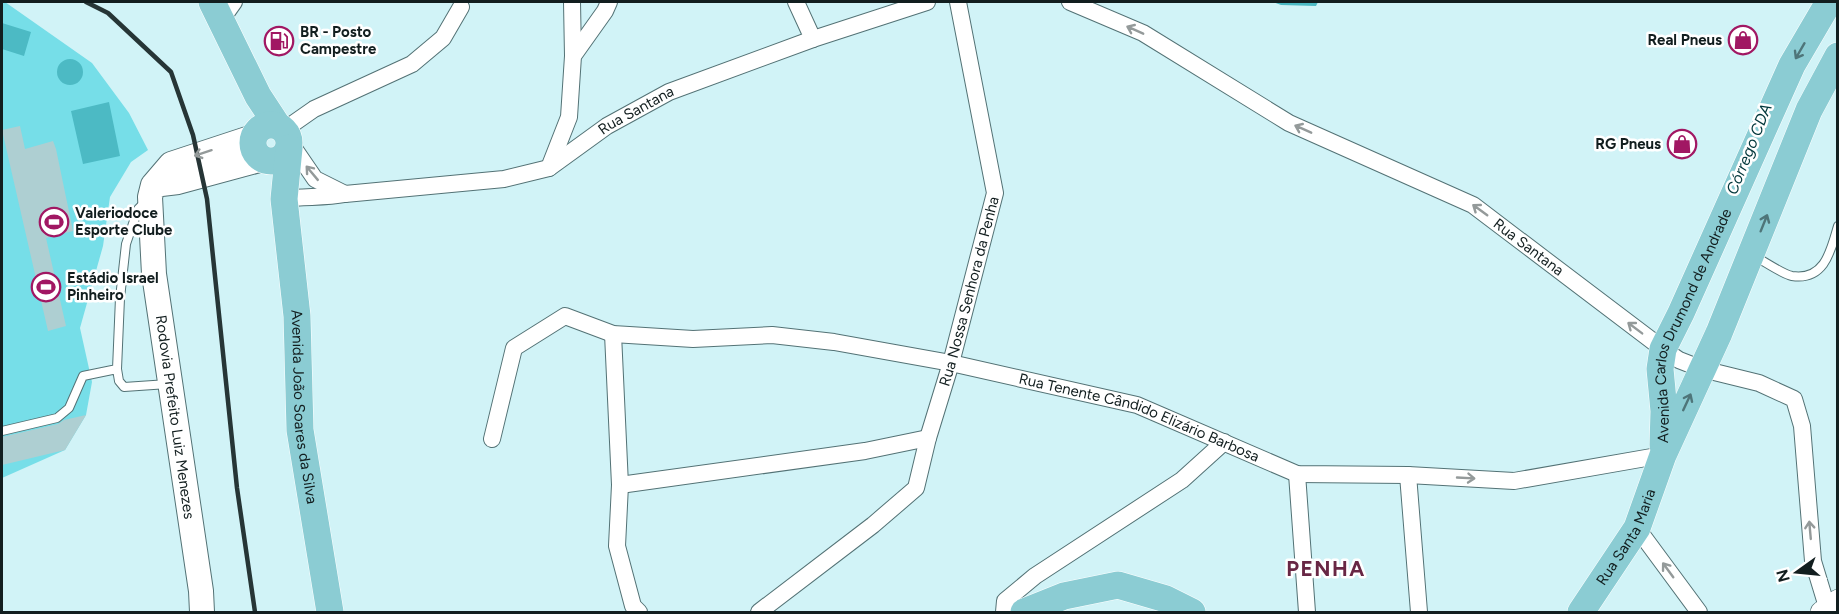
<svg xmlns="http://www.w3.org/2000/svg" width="1839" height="614" viewBox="0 0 1839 614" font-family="Figtree,sans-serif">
  <rect width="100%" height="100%" fill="#d1f3f7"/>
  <!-- green -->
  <path fill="#76dee8" d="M2 2H5L92 63 129 113 148 150 131 162 110 197 103 246 80 328 92 382 86 415 65 450 2 478Z"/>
  <!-- forest -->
  <path fill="#4bb9c3" d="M1273 2H1318L1316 6 1281 5Z"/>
  <!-- water -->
  <path fill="#4cbac4" d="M2 23 31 32 24 56 2 49Z
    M57 72a13 13 0 1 1 26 0a13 13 0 1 1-26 0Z
    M109 102 120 156 83 164 71 111Z"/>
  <!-- building -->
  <path fill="#aecfd2" d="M20 126 25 149 53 141 56 149 73 231 46 238 66 326 48 331 2 130Z
    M86 415 65 450 2 465V437L58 424 64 420Z"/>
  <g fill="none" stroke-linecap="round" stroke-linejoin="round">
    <!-- service casing -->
    <g stroke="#537275" stroke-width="10">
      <path id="service" d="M145 202 138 209 126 244 120 298 117 369 119 381 124 387 168 384
        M1754 256C1764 261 1782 274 1792 276 1825 281 1831 250 1838 226
        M2 431 57 418 69 408 83 376 117 369"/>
    </g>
    <!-- minor casing -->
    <g stroke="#537275" stroke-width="18">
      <g id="minor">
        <path d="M572 2 573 56"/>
        <path d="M796 2 813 39"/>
        <path id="s1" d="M1070 2 1143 33 1289 123 1473 205 1663 349 1679 360 1702 369 1759 383 1794 399 1802 426 1813 561 1827 607 1831 612"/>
        <path d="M222 19 234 2"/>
        <path d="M284 130 314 109 412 64 443 38 461 7"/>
        <path d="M289 141 315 179 345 194"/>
        <path d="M549 168 569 117 573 56 605 11 609 2"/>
        <path id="s2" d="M284 199C305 196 324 198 345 194L504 179 549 168 607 126 669 92 813 39 927 2"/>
        <path d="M613 334 620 485 617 546 633 606 639 612"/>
        <path id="s3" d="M492 439 514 348 565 316 613 334 693 339 772 335 834 342 951 363 1137 405 1297 474 1408 475 1514 481 1663 455"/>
        <path d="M1297 474 1307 612"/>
        <path d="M1408 475 1419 612"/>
        <path d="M620 485 865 451 928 438"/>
        <path d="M1637 528 1699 612"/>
        <path id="s4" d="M759 612 873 525 916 488 928 438 951 363 995 193 958 2"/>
        <path d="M1004 612 1005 601 1035 576 1182 480 1224 442"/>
      </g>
    </g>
    <!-- tertiary casing -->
    <g stroke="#537275" stroke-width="22">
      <path id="tertiary" d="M1821 612 1838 600"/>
    </g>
    <!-- secondary casing -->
    <g stroke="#537275" stroke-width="26">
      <path id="secondary" d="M153 185 178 182 263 159
        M202 612 201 591 154 274 150 197 153 185 171 164 253 137"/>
    </g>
    <!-- primary casing -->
    <g stroke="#fff" stroke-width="28">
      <g id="primary">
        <path d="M212 2 258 96 277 125"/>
        <circle cx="271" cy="143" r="18"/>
        <path id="s5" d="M289 148 284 199 297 316 300 430 330 612"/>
        <path id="s6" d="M1663 445 1664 411 1660 369 1663 349 1681 313 1792 65 1826 7 1831 2"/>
        <path d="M1024 612 1064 596 1118 585 1166 599 1192 612"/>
        <path id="s7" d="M1581 612 1637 528 1663 455 1719 333 1809 110 1838 56"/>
      </g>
    </g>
    <!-- service -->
    <use href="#service" stroke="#fff" stroke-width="8"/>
    <!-- minor -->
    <use href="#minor" stroke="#fff" stroke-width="16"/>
    <!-- tertiary -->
    <use href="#tertiary" stroke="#fff" stroke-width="21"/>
    <!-- secondary -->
    <use href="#secondary" stroke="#fff" stroke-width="24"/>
    <!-- primary -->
    <use href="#primary" stroke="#8bccd3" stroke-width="27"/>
    <!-- rail -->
    <path stroke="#263536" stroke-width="4.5" d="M86 2 108 13 171 72 193 135 207 199 237 488 255 612"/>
  </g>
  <!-- one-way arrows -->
  <defs><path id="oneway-shaft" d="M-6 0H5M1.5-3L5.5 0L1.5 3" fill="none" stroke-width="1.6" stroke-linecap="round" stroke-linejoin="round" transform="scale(1.5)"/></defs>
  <g stroke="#949a9a">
    <use href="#oneway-shaft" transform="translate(1135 30) rotate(-156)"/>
    <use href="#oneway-shaft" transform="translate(1303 129) rotate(-156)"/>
    <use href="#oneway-shaft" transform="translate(203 153) rotate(162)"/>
    <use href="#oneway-shaft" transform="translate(312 173) rotate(-130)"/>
    <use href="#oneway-shaft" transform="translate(1480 210) rotate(-144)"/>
    <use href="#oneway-shaft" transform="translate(1635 328) rotate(-143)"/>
    <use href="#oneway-shaft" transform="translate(1466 478) rotate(3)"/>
    <use href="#oneway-shaft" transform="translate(1810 530) rotate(-95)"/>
    <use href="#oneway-shaft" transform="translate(1668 570) rotate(-126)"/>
  </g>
  <g stroke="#4e7579">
    <use href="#oneway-shaft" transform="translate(1800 51) rotate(120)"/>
    <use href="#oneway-shaft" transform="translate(1764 223) rotate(-68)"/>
    <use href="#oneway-shaft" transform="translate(1687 402) rotate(-65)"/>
  </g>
  <!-- icons -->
  <defs>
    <g id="shop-ring" transform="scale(1.5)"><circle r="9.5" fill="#fff" stroke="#a11763" stroke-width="1.5"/><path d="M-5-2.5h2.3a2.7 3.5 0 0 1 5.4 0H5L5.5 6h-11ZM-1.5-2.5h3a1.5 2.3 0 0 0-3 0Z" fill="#a11763"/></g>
    <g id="fuel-ring" transform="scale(1.5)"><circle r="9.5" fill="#fff" stroke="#a11763" stroke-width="1.5"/><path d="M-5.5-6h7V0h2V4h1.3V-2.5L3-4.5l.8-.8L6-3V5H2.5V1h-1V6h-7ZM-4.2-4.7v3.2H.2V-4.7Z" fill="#a11763"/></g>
    <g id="stadium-ring" transform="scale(1.5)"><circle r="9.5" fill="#fff" stroke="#a11763" stroke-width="1.5"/><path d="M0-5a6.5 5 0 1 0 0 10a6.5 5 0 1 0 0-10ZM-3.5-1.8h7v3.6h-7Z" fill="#a11763"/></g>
  </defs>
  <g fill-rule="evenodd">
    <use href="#shop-ring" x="1743" y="40"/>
    <use href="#fuel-ring" x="279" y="41"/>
    <use href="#shop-ring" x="1682" y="144"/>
    <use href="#stadium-ring" x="54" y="222"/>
    <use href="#stadium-ring" x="46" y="287"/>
  </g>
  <g text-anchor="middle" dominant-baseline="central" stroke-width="5" stroke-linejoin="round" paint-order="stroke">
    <!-- poi labels -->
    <g font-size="15" font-weight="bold" fill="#121e1f" stroke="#fff" text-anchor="start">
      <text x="300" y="32">BR - Posto<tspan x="300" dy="17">Campestre</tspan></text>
      <text x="1722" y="40" text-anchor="end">Real Pneus</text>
      <text x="1661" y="144" text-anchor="end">RG Pneus</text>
      <text x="75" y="213">Valeriodoce<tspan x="75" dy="17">Esporte Clube</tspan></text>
      <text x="67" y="278">Estádio Israel<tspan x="67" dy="17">Pinheiro</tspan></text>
    </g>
    <!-- street labels -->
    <g font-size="15" fill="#121e1f" stroke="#fff">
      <text stroke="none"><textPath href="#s2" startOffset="372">Rua Santana</textPath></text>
      <text stroke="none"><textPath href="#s1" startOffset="522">Rua Santana</textPath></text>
      <text stroke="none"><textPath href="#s4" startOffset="404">Rua Nossa Senhora da Penha</textPath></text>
      <text stroke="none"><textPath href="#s6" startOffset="126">Avenida Carlos Drumond de Andrade</textPath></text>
      <text stroke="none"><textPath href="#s5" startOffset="260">Avenida João Soares da Silva</textPath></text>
      <text transform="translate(175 417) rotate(82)">Rodovia Prefeito Luiz Menezes</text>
      <text stroke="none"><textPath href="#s3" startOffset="742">Rua Tenente Cândido Elizário Barbosa</textPath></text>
      <text stroke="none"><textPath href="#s7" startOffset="88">Rua Santa Maria</textPath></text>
    </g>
    <!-- water labels -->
    <g font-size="16" font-style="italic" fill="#00363a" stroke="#fff">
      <text transform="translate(1749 149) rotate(-68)">Córrego CDA</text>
    </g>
    <!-- district labels -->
    <g font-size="21" font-weight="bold" letter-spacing="1.5" fill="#682745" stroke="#fff">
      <text x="1326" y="568">PENHA</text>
    </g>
  </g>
  <!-- border -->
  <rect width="1839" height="614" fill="none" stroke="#121e1f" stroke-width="6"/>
  <!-- north arrow -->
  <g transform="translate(1797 572) rotate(255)" stroke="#ffffff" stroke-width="4.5" paint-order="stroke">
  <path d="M0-4.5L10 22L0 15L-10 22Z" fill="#121e1f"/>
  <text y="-9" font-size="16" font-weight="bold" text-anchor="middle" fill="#121e1f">N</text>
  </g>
</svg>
